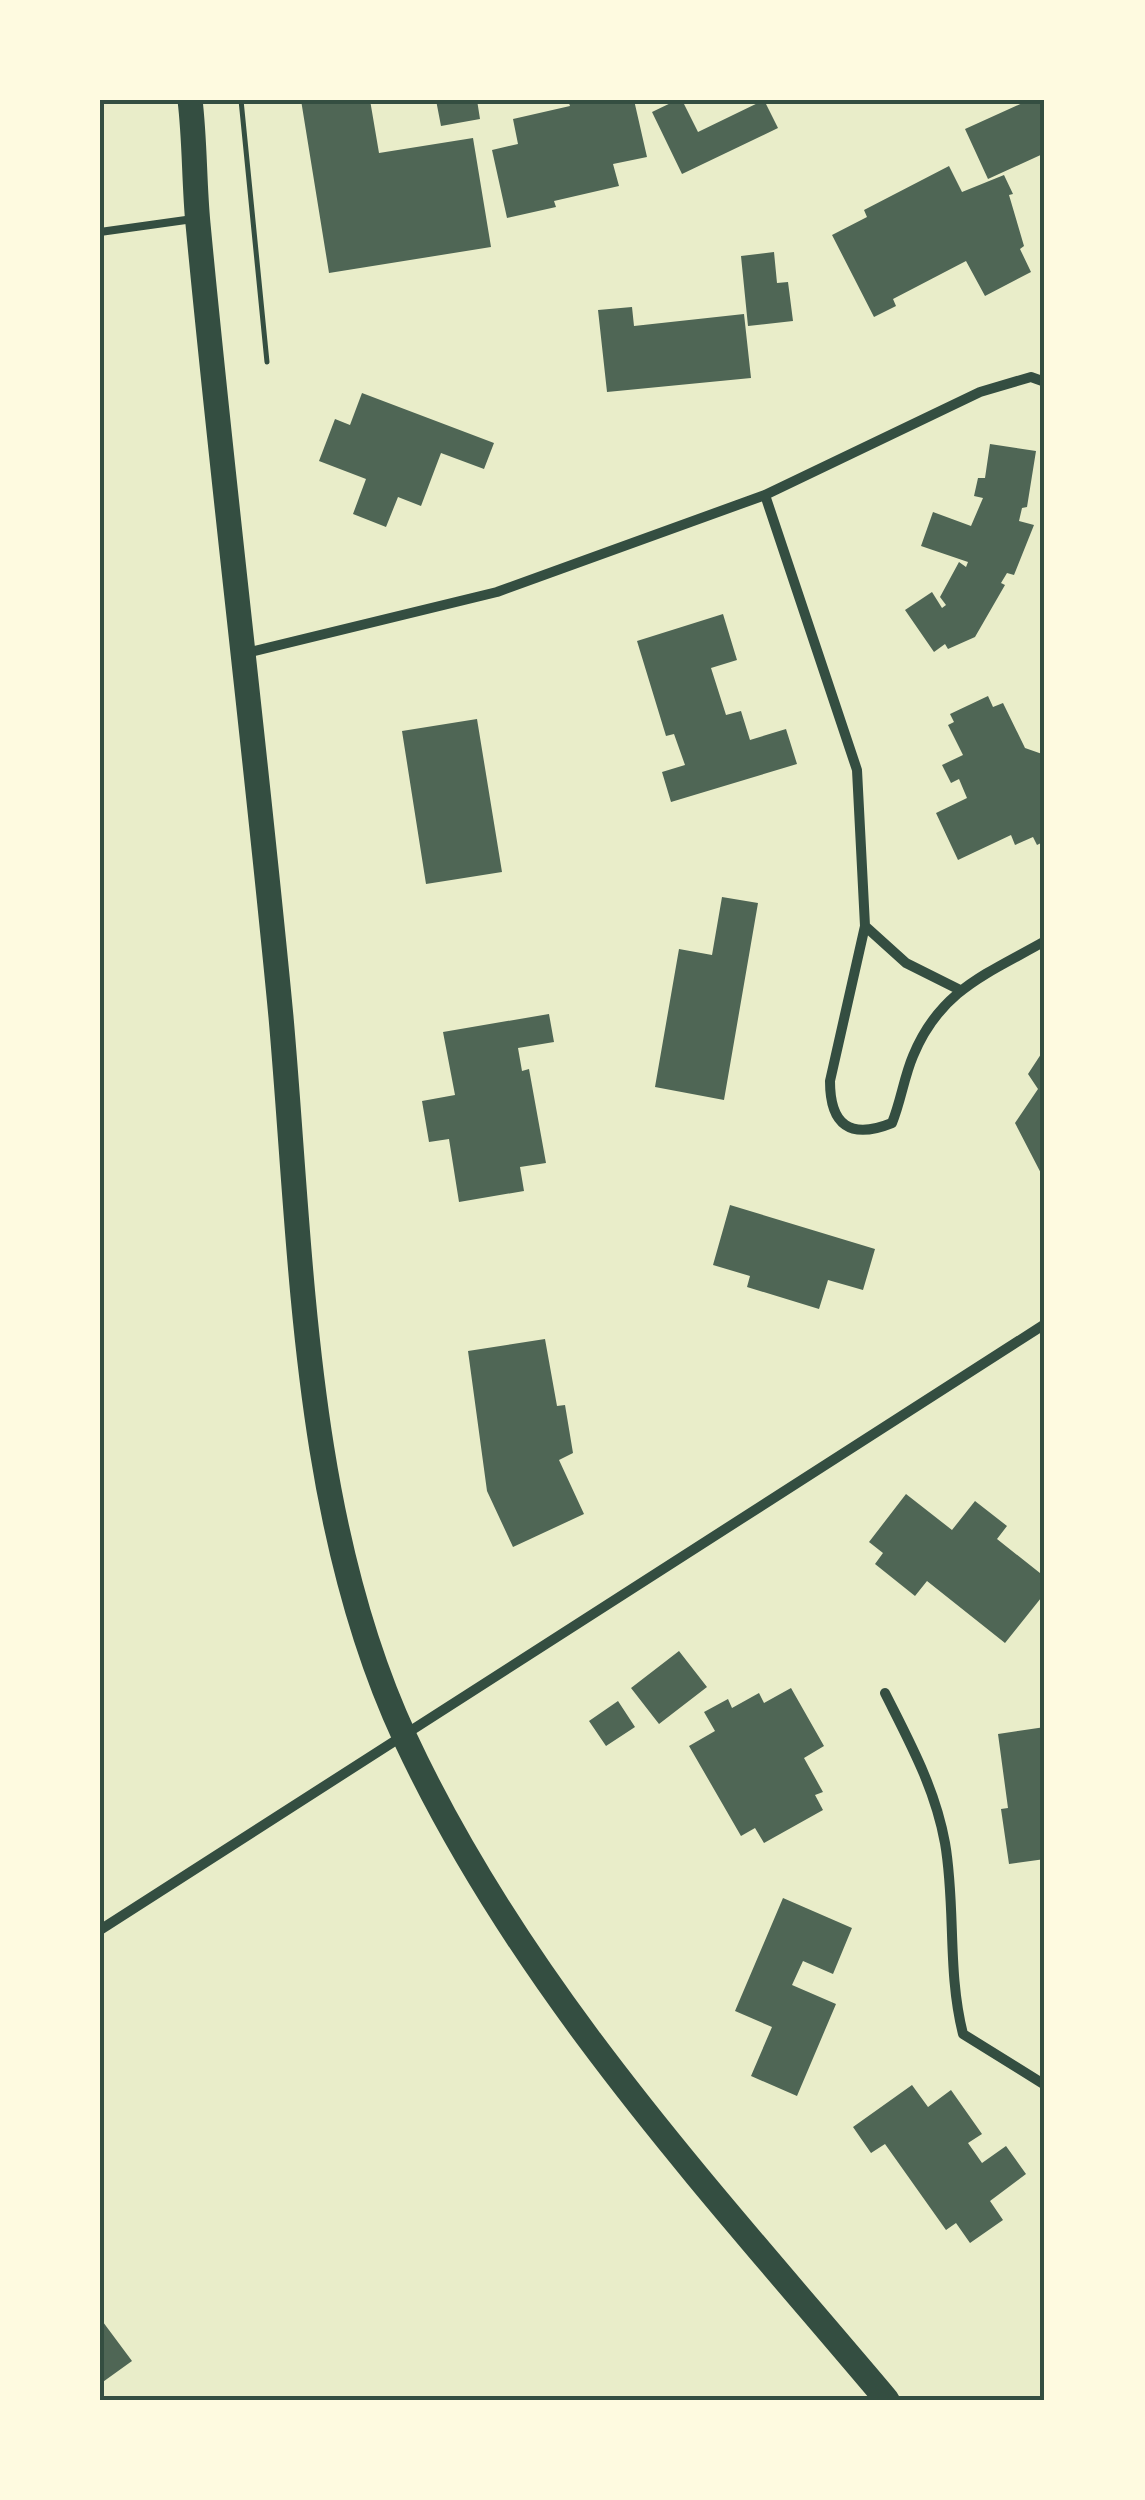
<svg xmlns="http://www.w3.org/2000/svg" width="1145" height="2500" viewBox="0 0 1145 2500" font-family="Quicksand,sans-serif">
  <rect width="100%" height="100%" fill="#e9edc9"/>
  <!-- building -->
  <path fill="#4f6655" d="M301 100H370L379 153 473 138 491 247 329 273Z
    M436 100H477L480 119 441 126Z
    M568 100H634L647 157 613 164 619 186 554 201 556 207 507 218 492 150 518 144 513 119 570 106Z
    M677 100H682L698 132 764 100 778 128 682 174 652 112Z
    M1029 100H1040L1045 112V153L988 179 965 129Z
    M949 166 962 192 1004 175 1013 194 1009 195 1024 246 1020 249 1031 272 985 296 966 261 893 299 896 306 874 317 832 235 867 217 864 210Z
    M774 252 777 283 788 282 793 321 748 326 741 256Z
    M632 307 634 326 744 314 751 378 607 392 598 310Z
    M362 393 494 443 484 469 441 453 421 506 398 497 386 527 353 514 366 479 319 461 335 419 350 425Z
    M990 444 1036 451 1027 507 1022 508 1019 521 1034 525 1014 575 1007 573 1001 583 1005 585 975 637 948 649 945 644 934 652 905 610 932 592 942 608 946 605 940 597 959 562 966 567 968 562 921 546 933 512 971 526 983 498 974 496 978 478H985Z
    M723 614 737 660 711 668 726 715 741 711 750 740 786 729 797 764 671 802 662 772 685 765 674 734 666 736 637 641Z
    M988 696 993 707 1003 703 1025 748 1045 755V841L1037 845 1033 837 1015 845 1011 835 958 860 936 813 967 798 959 779 951 783 942 765 963 755 948 725 954 722 950 714Z
    M477 719 502 872 426 884 402 731Z
    M722 897 758 903 724 1100 655 1087 679 949 712 955Z
    M549 1014 554 1042 518 1048 522 1071 529 1069 546 1163 520 1167 524 1191 459 1202 449 1139 429 1142 422 1101 455 1095 443 1032Z
    M1045 1048V1181L1015 1123 1038 1089 1028 1074Z
    M730 1205 875 1249 863 1290 828 1280 819 1309 747 1287 750 1276 713 1265Z
    M545 1339 557 1406 565 1405 573 1453 559 1460 584 1514 513 1547 487 1491 468 1351Z
    M906 1494 952 1530 975 1501 1007 1526 997 1539 1045 1577V1593L1005 1643 927 1581 915 1596 875 1564 883 1553 869 1542Z
    M679 1651 707 1687 659 1724 631 1688Z
    M791 1688 824 1746 804 1758 823 1792 815 1795 823 1810 764 1843 755 1828 741 1836 689 1746 715 1731 704 1712 728 1699 732 1708 759 1693 764 1703Z
    M618 1701 635 1727 606 1746 589 1721Z
    M1045 1727V1859L1009 1864 1001 1809 1008 1808 998 1734Z
    M783 1898 852 1928 833 1974 803 1961 792 1985 836 2004 797 2096 751 2076 772 2027 735 2011Z
    M912 2085 928 2107 951 2090 982 2134 968 2143 982 2163 1006 2146 1026 2174 990 2201 1003 2220 970 2243 956 2223 946 2230 885 2144 871 2153 853 2127Z
    M103 2322 132 2361 100 2384V2325Z"/>
  <g fill="none" stroke-linecap="round" stroke-linejoin="round">
    <!-- path -->
    <path stroke="#344e41" stroke-width="5" d="M241 100 267 362"/>
    <!-- service -->
    <path stroke="#344e41" stroke-width="8" d="M100 232 193 219"/>
    <!-- minor -->
    <path stroke="#344e41" stroke-width="10" d="M765 495 857 770 865 926 830 1081C830 1125 850 1140 892 1123 901 1101 904 1077 913 1056 940 990 987 974 1045 941
      M246 653 497 592 765 495 980 392 1031 377 1045 382
      M865 926 906 963 958 989
      M885 1693C910 1743 935 1788 945 1843 956 1906 947 1971 963 2034L1045 2085
      M100 1930 1045 1324"/>
    <!-- primary -->
    <path stroke="#344e41" stroke-width="25" d="M190 100C195 141 194 183 198 224 223 489 256 753 281 1017 302 1254 303 1519 405 1738 522 1989 711 2191 887 2400"/>
  </g>
  <!-- border -->
  <rect width="1145" height="2500" fill="none" stroke="#fefae0" stroke-width="205"/>
  <rect x="102" y="102" width="940" height="2296" fill="none" stroke="#344e41" stroke-width="4"/>
</svg>
